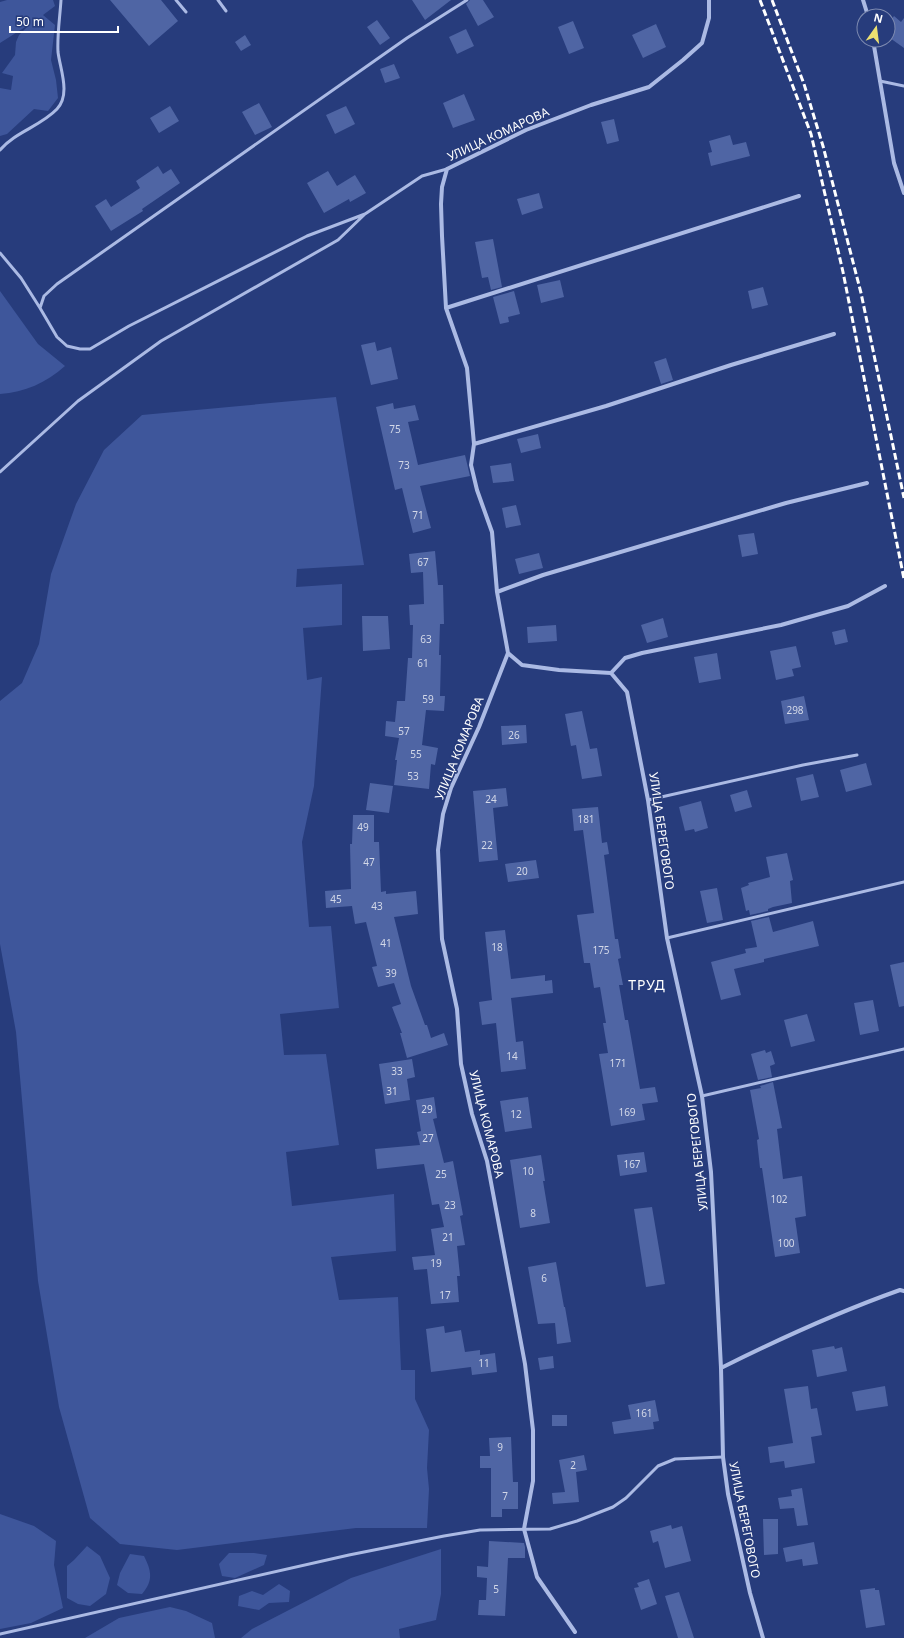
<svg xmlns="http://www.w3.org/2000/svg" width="904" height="1638" viewBox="0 0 904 1638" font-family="'Noto Sans',sans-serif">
  <rect width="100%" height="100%" fill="#273c7c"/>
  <!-- green -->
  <path fill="#3e569b" d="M7 0H53L55 6 43 15 55 25 51 60 56 80 58 98 48 111 34 109 7 134 0 136V88L11 90 13 76 2 73 15 55 16 42 19 35 30 24 0 43V2Z
    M0 291 38 344 65 366C46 383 25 392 0 394Z
    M336 397 364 565 297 569 296 587 342 584V625L303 628 307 680 322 677 314 786 302 842 309 927 331 926 339 1008 280 1014 284 1055 326 1054 339 1145 286 1152 292 1206 394 1194 396 1251 331 1257 339 1300 398 1297 401 1370H415V1399L429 1430 427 1468 429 1489 427 1528H356L177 1550 120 1544 90 1518 59 1407 38 1281 16 1032 0 944V701L22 683 39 644 51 574 76 504 104 450 142 415Z
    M0 1514 34 1526 56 1541 54 1565 63 1608 31 1623 0 1629Z
    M87 1546 100 1556 110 1578 106 1594 90 1606 78 1604 67 1598V1566L74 1560Z
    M441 1549V1594L436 1620 399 1629 400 1638H241L252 1629 351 1578Z
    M229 1553H254L267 1555 264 1565 235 1578 222 1576 219 1564Z
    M130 1554 144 1556C151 1570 154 1580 142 1594L128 1593 117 1585 120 1573Z
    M279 1584 290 1591 289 1602 269 1603 259 1610 238 1606 239 1596 252 1591 263 1595Z
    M170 1607 186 1611 212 1623 215 1638H85L119 1618Z"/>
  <!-- building -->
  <path fill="#4f65a4" d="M110 0H161L178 21 149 46Z
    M412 0H451L425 20Z
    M470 0H483L494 17 478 26 466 4Z
    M894 16 901 22 904 18V48L890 38 892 34 888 31V24Z
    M377 20 390 38 380 45 367 27Z
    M573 21 584 48 569 54 558 27Z
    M656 24 666 47 643 58 632 35Z
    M466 29 474 46 457 54 449 37Z
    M245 35 251 45 241 51 235 42Z
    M394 64 400 78 385 83 380 69Z
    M464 94 475 120 453 128 443 103Z
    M259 103 272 127 255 135 242 112Z
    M170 106 179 121 159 133 150 118Z
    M346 106 355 124 335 134 326 115Z
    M614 119 619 141 607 144 601 122Z
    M730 135 733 145 746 142 750 156 711 166 708 153 712 152 709 141Z
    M158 166 163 174 171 169 180 183 142 209 143 211 111 231 95 206 106 199 111 207 140 188 136 181Z
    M328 171 337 186 355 175 366 193 350 202 349 199 324 213 307 183Z
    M539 193 543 208 522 215 517 199Z
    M493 239 502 287 491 290 488 277 482 278 475 242Z
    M560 280 564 297 541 303 537 285Z
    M763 287 768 305 752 309 748 291Z
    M514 291 520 314 508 317 509 322 500 324 493 297Z
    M375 342 377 351 391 347 398 379 371 385 361 345Z
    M666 358 673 380 661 384 654 362Z
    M393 403 394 409 415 405 419 420 408 422 418 465 465 455 470 476 420 486 431 528 413 533 402 488 395 490 376 407Z
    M538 434 541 448 521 453 517 439Z
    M511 463 514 481 493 483 490 466Z
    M516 505 521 525 506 528 502 508Z
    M754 533 758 554 742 557 738 535Z
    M435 551 438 585H443L444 624H440L439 655H441L440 696H445L444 711 426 710 422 745 438 748 435 765 431 764 429 789 394 785 397 760H395L399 738 385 736 386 721 395 722 397 701H405L408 658H412L413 625H410L409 605 424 604 423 572 411 573 409 554Z
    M539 553 543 568 519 574 515 559Z
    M362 616H388L390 649 363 651Z
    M663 618 668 637 647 643 641 625Z
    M556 625 557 641 528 643 527 627Z
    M845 629 848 642 835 645 832 632Z
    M796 646 801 667 792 669 794 676 776 680 770 651Z
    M717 653 721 679 699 683 694 657Z
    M804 696 809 720 785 724 781 701Z
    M582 711 590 749 597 748 602 776 582 779 576 745 571 746 565 714Z
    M526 725 527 743 502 745 501 726Z
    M866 763 872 785 846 792 840 770Z
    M813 774 819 797 801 801 796 778Z
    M370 783 393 786 389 813 366 810Z
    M506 788 508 806 493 808 498 860 479 862 473 791Z
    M747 790 752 807 735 812 730 795Z
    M701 801 708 828 695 832 694 829 685 831 679 807Z
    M598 807 602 843 607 842 609 854 604 855 615 939H618L621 958 618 959 623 985H619L625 1020H628L640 1089 655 1087 658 1102 642 1104 645 1120 611 1126 599 1054 608 1053 603 1023H606L600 987 594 988 590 963H584L577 915 594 913 583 830 574 831 572 809Z
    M353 815H374V842H379L381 892 386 891V894L416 891 418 914 394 917 411 986 425 1025H427L431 1038 444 1033 448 1045 407 1058 400 1033H402L392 1007 401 1004 394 983 378 987 372 967 377 966 366 922 355 924 352 906 326 908 325 891 351 889 350 844H352Z
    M787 853 793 880 790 881 792 903 773 907 768 909V911L750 915 749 910 746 911 741 888 749 885 748 883 770 877 766 857Z
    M536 860 539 878 508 882 505 864Z
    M717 888 723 920 707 923 700 891Z
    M769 917 773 932 813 921 819 946 764 959V962L734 969 741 995 721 1000 711 962 746 953 745 949 757 947 751 921Z
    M505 930 511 979 545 975V981L552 980 553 993 511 998 516 1042 523 1041 526 1069 501 1072 496 1023 482 1025 479 1002 492 1000 485 932Z
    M904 962V1006L899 1007 890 965Z
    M873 1000 879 1031 860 1035 854 1003Z
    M807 1014 815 1041 791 1047 784 1020Z
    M765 1050 766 1053 771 1051 775 1064 770 1066 772 1077 758 1080 751 1054Z
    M412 1059 415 1077 407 1079 410 1100 385 1104 379 1064Z
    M773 1082 782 1128 777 1129 783 1179 802 1176 806 1216 795 1218 800 1253 775 1257 762 1168H760L757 1140 759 1139 750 1090 761 1088 760 1086Z
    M434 1097 437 1118 433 1119 444 1163 453 1161 463 1215 460 1216 465 1245 457 1246 460 1276H457L459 1302 431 1304 427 1269 414 1270 412 1257 435 1255 431 1229 444 1227 439 1204 432 1205 424 1164 377 1169 375 1149 420 1145 417 1132 421 1131 416 1100Z
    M528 1097 532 1128 505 1132 500 1101Z
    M644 1152 647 1172 620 1176 617 1155Z
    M541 1155 545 1181H543L550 1223 520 1228 510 1160Z
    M652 1207 665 1284 646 1287 634 1209Z
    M556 1262 564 1307H565L571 1342 557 1344 555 1323 538 1324 528 1267Z
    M444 1326 445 1333 461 1330 465 1352 480 1350V1355L495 1353 497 1372 472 1375 471 1367 431 1372 426 1329Z
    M834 1346 835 1349 842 1347 847 1371 817 1377 812 1350Z
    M553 1356 554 1368 540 1370 538 1358Z
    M808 1386 811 1409 817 1408 822 1435 811 1437 815 1463 785 1468 784 1461 770 1463 768 1447 793 1443 784 1389Z
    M885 1386 888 1406 856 1411 852 1392Z
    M655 1400 659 1421 653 1422 654 1429 614 1434 612 1422 631 1419 628 1405Z
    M552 1415H567V1426H552Z
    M511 1437 513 1482H518V1509H502V1517H491V1468H480V1456H490L489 1438Z
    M584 1455 587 1470 576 1472 579 1502 553 1504 552 1493 565 1492 559 1460Z
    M802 1488 808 1525 797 1526 794 1508 780 1509 778 1498 792 1496 791 1490Z
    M763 1519H778V1554L764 1555Z
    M671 1525 672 1529 682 1526 691 1561 665 1568 658 1541 653 1543 650 1531Z
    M489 1541 524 1543 525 1547V1558H508L505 1616 478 1615 479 1600H486L487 1578 477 1577V1566L488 1567Z
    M814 1542 818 1564 803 1566 802 1559 786 1562 783 1548Z
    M649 1579 657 1604 641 1610 634 1588 639 1587 637 1583Z
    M875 1588V1590H879L885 1625 866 1628 860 1590Z
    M679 1592 694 1638H678L665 1596Z"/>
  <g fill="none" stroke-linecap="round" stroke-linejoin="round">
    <!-- service -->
    <path stroke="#abbae4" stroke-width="3" d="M176 0 186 12
      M218 0 226 11
      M880 81 904 86
      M0 150C15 132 41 126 57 109 71 94 60 69 58 52 57 35 60 17 61 0
      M365 214 307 236 129 326 90 349H80L67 346 57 337 40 308 44 296 57 284 407 38 467 0
      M0 253 21 278 40 308
      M0 472 78 401 161 341 338 240 365 214 422 176 447 169
      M648 800 803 765 857 755
      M667 938 904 882
      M702 1096 904 1049
      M0 1634 349 1555 444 1536 480 1530 550 1529 577 1521 613 1507 626 1498 658 1466 675 1459 723 1457"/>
    <!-- minor -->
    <path stroke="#abbae4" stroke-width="4" d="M863 0 868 16
      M873 40 894 163 904 193
      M446 308 799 196
      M474 444 606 406 731 365 834 334
      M497 592 543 575 786 503 867 483
      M508 653 522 665 559 670 611 673 625 658 642 653 781 625 848 606 885 586
      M611 673 627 692 648 800 667 938 702 1096 711 1172 721 1368 723 1457 728 1494 750 1593 763 1638
      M721 1368C779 1339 838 1312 900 1290L904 1291
      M575 1632 537 1577 524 1529 533 1481V1430L525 1364 487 1161 472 1114 461 1064 457 1009 442 939 438 850 443 814 451 788 479 727 508 653 497 592 492 532 477 490 471 465 474 444 467 368 446 308 442 236 441 204 442 187 447 169 526 130 591 105 649 87 683 60 702 43 709 18V0"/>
    <!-- rail -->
    <path stroke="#fff" stroke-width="3" stroke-dasharray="7 3" stroke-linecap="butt" d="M760 0 811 134 843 272 904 579
      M772 0 804 84 823 146 861 293 904 498"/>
  </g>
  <g text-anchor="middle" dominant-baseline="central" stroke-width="3" stroke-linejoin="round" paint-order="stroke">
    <!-- number labels -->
    <g font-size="10" fill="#d3d8e8">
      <text x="395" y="429">75</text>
      <text x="404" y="465">73</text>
      <text x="418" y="515">71</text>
      <text x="423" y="562">67</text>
      <text x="426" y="639">63</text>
      <text x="423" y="663">61</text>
      <text x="428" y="699">59</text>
      <text x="795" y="710">298</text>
      <text x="404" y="731">57</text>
      <text x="514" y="735">26</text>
      <text x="416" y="754">55</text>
      <text x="413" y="776">53</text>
      <text x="491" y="799">24</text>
      <text x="586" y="819">181</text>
      <text x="363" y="827">49</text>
      <text x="487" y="845">22</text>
      <text x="369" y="862">47</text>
      <text x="522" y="871">20</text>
      <text x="336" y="899">45</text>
      <text x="377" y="906">43</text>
      <text x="386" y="943">41</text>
      <text x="497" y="947">18</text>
      <text x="601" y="950">175</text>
      <text x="391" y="973">39</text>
      <text x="512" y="1056">14</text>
      <text x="618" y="1063">171</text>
      <text x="397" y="1071">33</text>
      <text x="392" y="1091">31</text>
      <text x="427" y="1109">29</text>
      <text x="627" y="1112">169</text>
      <text x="516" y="1114">12</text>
      <text x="428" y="1138">27</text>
      <text x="632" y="1164">167</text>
      <text x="528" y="1171">10</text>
      <text x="441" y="1174">25</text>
      <text x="779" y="1199">102</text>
      <text x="450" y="1205">23</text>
      <text x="533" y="1213">8</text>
      <text x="448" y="1237">21</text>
      <text x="786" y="1243">100</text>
      <text x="436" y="1263">19</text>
      <text x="544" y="1278">6</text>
      <text x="445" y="1295">17</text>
      <text x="484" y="1363">11</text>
      <text x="644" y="1413">161</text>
      <text x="500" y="1447">9</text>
      <text x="573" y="1465">2</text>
      <text x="505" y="1496">7</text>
      <text x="496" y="1589">5</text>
    </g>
    <!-- street labels -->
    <g font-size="12" fill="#fff" stroke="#273c7c">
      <text transform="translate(498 134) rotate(-25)">УЛИЦА КОМАРОВА</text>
      <text transform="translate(459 748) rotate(-68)">УЛИЦА КОМАРОВА</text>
      <text transform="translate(662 831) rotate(82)">УЛИЦА БЕРЕГОВОГО</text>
      <text transform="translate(487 1124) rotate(76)">УЛИЦА КОМАРОВА</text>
      <text transform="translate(697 1152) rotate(-96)">УЛИЦА БЕРЕГОВОГО</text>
      <text transform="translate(745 1520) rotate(79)">УЛИЦА БЕРЕГОВОГО</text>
    </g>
    <!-- quarter labels -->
    <g font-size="14" letter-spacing="1" fill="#fff" stroke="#273c7c">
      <text x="647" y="984">ТРУД</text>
    </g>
  </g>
  <!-- north arrow -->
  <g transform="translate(876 28) rotate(14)"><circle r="19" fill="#273c7c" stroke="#7d8ab0"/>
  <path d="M0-3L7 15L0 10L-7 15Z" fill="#ece071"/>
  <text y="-6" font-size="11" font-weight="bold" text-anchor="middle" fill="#ffffff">N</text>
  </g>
  <!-- scale -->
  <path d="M10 26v6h108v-6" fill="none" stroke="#ffffff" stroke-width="2"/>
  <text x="16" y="26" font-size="12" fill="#ffffff" stroke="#273c7c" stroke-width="3" paint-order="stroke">50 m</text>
</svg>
